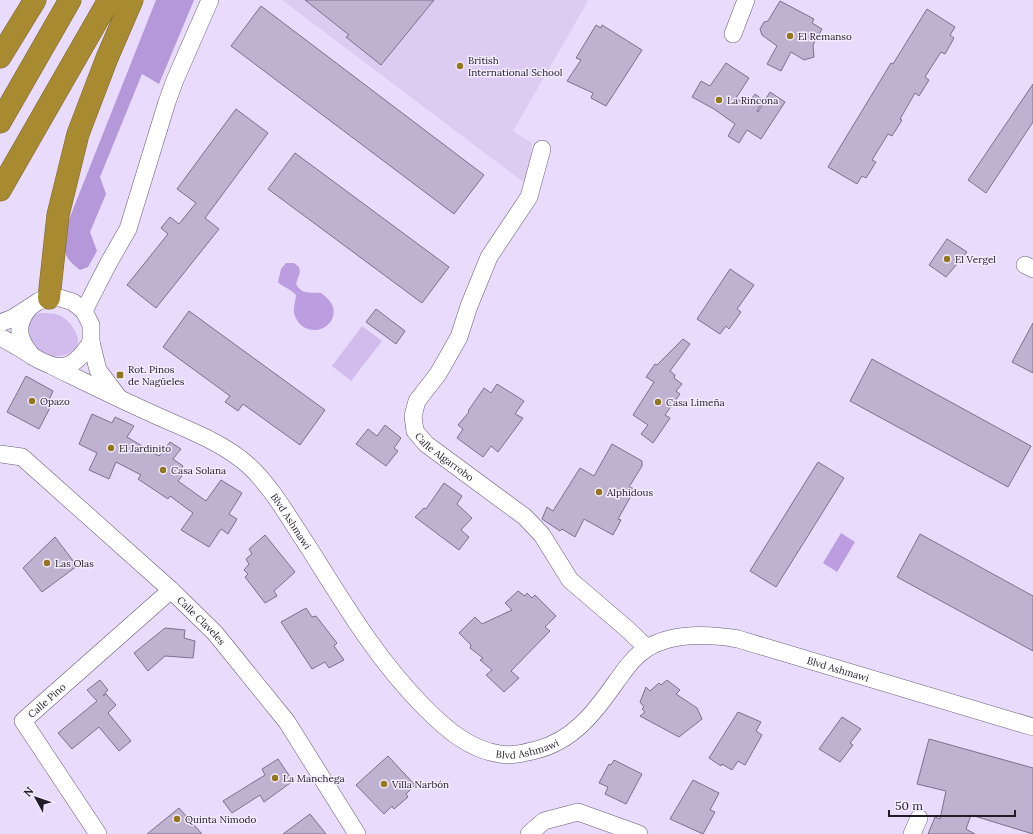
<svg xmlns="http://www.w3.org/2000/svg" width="1033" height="834" viewBox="0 0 1033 834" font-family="Lora,serif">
  <rect width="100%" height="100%" fill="#e9dbfb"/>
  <!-- built -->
  <path fill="#ddccf2" d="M282 0H585L588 1 513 131 532 143 531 152 533 156 526 184Z"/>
  <!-- green -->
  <path fill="#d2bcee" d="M40 313C46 313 53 313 59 315 69 319 85 339 75 349 61 363 35 354 29 337 27 333 28 326 27 322L34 315Z
    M362 326 382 341 351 381 332 366Z"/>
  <!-- forest -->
  <path fill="#b598d9" d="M156 0H194L159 84 142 74 100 177 106 194 90 232 97 251 88 267 80 270C61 255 63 250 66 227Z"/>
  <!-- water -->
  <path fill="#bc9ee0" d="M286 263H294L299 267 300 272 296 284C302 295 310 292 321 293 326 297 331 301 333 307 339 330 302 342 294 313 293 308 296 300 296 295 290 288 282 287 278 282L281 269Z
    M841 533 855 542 837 572 823 563Z"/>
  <!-- building -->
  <path fill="#bfb2d0" stroke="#7c708c" d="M305 0H434L381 65 346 37 349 35Z
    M780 1 814 19 812 23 822 29 813 45 814 57 804 60 791 52 781 71 767 64 777 46 762 35 760 29 764 22 768 21Z
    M261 6 484 175 454 214 231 46Z
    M927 9 955 27 950 35 954 38 945 54 941 52 925 77 929 80 919 96 915 93 900 119 902 120 892 136 888 134 872 160 876 162 866 178 862 176 857 184 828 167 891 63 893 64Z
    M596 25 601 28 602 25 642 50 606 106 591 98 593 93 567 81 581 60 576 58Z
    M726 63 749 78 736 98 747 105 755 94 763 100 757 111 758 112 770 92 785 102 761 139 747 130 739 143 728 136 735 124 714 109 692 97 701 81 710 86Z
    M1033 84V122L986 193 968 180Z
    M236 109 268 133 205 218 219 229 156 308 127 285 168 234 161 228 170 217 179 224 196 203 177 189Z
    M295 153 449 267 422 303 268 189Z
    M947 239 967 252 946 277 929 265Z
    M730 269 754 285 737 309 741 312 729 329 726 326 720 334 697 319Z
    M376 309 405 331 396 344 366 322Z
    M189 311 325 410 300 445 243 404 238 411 225 402 230 396 163 347Z
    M1033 323V373L1012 362Z
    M683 339 690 344 670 371 675 375 674 378 682 384 676 391 680 394 665 415 670 418 653 443 641 434 648 425 633 415 654 382 646 377 655 364 657 365Z
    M872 359 1031 446 1008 487 850 401Z
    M26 376 53 391 49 400 53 402 39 429 7 412Z
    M497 384 524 401 515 414 523 418 498 452 491 446 483 457 457 438 463 429 458 425 469 412 468 411 484 388 491 393Z
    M92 414 112 423 115 417 134 426 127 437 159 456 170 442 181 449 173 459 183 466 178 473 182 476 178 481 206 501 221 480 242 493 229 514 237 519 228 534 221 529 209 547 181 530 193 513 170 496 168 499 138 479 141 475 116 462 109 479 89 470 97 453 79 444Z
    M385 425 401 438 394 448 398 451 386 466 356 444 368 429 377 436Z
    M612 444 642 461V466L629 487 635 489 618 519 621 520 613 535 584 519 575 537 562 529 560 531 542 519 547 507 553 511 580 468 594 476Z
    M818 462 844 478 776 587 750 571Z
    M444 483 462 496 457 504 472 518 461 530 469 537 459 550 415 517 424 508 426 509Z
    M920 534 1033 596V651L897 577Z
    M265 535 295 572 274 591 277 596 265 603 245 577 248 574 244 570 249 564 246 559 252 554 249 549Z
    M55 537 77 566 42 592 23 568Z
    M518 591 525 596 527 593 532 598 535 595 556 616 545 627 550 631 511 671 519 678 504 692 486 675 492 670 480 660 483 658 470 648 471 645 459 633 475 617 482 624 512 610 505 603Z
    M306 608 312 617 316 616 337 643 334 646 344 660 329 668 325 662 312 669 281 622Z
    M165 628 185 630 184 638 195 641 193 658 165 656 148 671 134 653Z
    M100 680 108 690 103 696 106 694 116 705 108 713 131 741 119 751 99 727 72 749 58 733 97 701 87 690Z
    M667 680 680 690 676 694 697 708 702 719 679 737 640 716 645 712 642 709 644 707 640 702 646 687 650 691 659 683 661 685Z
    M738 712 761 722 756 731 762 735 745 765 738 761 732 770 722 764 721 766 709 758Z
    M842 717 861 729 850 743 853 745 840 762 819 749Z
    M929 739 1033 768V834L971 815 966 829 975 834H928L935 817 940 819 946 791 917 784Z
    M388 756 415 785 406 794 408 797 394 809 392 806 384 814 356 785Z
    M278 759 293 781 264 802 260 795 232 813 223 801 265 775 262 769Z
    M614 760 642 774 626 804 605 794 608 787 599 783 609 764 611 765Z
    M693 780 719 793 710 810 715 812 703 834 670 819Z
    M179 808 202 834H147Z
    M310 814 326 834H283Z"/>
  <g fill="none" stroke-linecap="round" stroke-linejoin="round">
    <!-- minor casing -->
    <g stroke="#675b76" stroke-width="18">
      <g id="minor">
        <path d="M733 34 746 0"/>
        <path id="s1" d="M542 149 529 197 489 257 469 306 459 337 438 374 417 401 413 416 415 431 426 444 525 517 542 535 570 580 626 628 647 648"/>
        <path d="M1025 265 1033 269"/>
        <path d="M29 308C16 324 17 338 30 353"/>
        <path d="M84 311 108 264 128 229 167 102 175 80 210 0"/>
        <path d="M0 323 13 318 39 301 49 298H60L73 302 84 311 91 325V342L98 370 119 398"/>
        <path d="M0 337C11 343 22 349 32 356 60 373 74 370 91 342"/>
        <path id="s2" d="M52 366C85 382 119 399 153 414 185 429 221 441 248 465 273 488 290 520 309 548 344 604 378 661 425 708 446 729 470 750 500 754 512 756 524 753 536 750 573 741 595 712 616 682 625 670 633 657 646 649 672 632 708 634 738 639L1033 727"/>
        <path id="s3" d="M0 454 22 457 171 590 215 633 287 722 357 834"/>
        <path id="s4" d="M98 834 23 721 171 590"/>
        <path d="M529 834 544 821 578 812 639 834"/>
        <path d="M912 834 919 818"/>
      </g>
    </g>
    <!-- highway casing -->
    <g stroke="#79642d" stroke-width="23">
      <path id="highway" d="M0 57 35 0
        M0 122 70 0
        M0 190 109 0
        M49 298 58 215 78 134 107 58 132 0"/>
    </g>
    <!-- minor -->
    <use href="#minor" stroke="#fff" stroke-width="17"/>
    <!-- highway -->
    <use href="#highway" stroke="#a88a30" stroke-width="22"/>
  </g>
  <!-- markers -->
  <g fill="#93771e" stroke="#f3ebfe" stroke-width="1.5">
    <circle cx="790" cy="36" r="4"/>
    <circle cx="460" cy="66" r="4"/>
    <circle cx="719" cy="100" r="4"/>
    <circle cx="947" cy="259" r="4"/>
    <rect x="116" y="371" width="8" height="8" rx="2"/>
    <circle cx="32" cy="401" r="4"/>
    <circle cx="658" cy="402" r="4"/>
    <circle cx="111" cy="448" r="4"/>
    <circle cx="163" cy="470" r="4"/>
    <circle cx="599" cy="492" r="4"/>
    <circle cx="47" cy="563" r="4"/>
    <circle cx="275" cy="778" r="4"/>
    <circle cx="384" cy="784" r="4"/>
    <circle cx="177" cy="819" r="4"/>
  </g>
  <g text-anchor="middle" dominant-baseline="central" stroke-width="3" stroke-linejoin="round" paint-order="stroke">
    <!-- poi labels -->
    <g font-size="10" fill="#211c27" stroke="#f3ebfe" text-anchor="start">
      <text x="798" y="36">El Remanso</text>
      <text x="468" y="60">British<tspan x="468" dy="12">International School</tspan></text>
      <text x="727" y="100">La Rincona</text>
      <text x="955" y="259">El Vergel</text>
      <text x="128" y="369">Rot. Pinos<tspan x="128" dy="12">de Nagüeles</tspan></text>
      <text x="40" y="401">Opazo</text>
      <text x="666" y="402">Casa Limeña</text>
      <text x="119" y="448">El Jardinito</text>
      <text x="171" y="470">Casa Solana</text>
      <text x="607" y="492">Alphidous</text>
      <text x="55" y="563">Las Olas</text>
      <text x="283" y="778">La Manchega</text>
      <text x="392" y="784">Villa Narbón</text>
      <text x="185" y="819">Quinta Nimodo</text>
    </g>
    <!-- street labels -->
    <g font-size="10" fill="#211c27" stroke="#f3ebfe">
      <text stroke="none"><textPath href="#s1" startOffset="354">Calle Algarrobo</textPath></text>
      <text stroke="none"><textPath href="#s2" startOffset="291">Blvd Ashmawi</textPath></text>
      <text stroke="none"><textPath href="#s3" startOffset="265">Calle Claveles</textPath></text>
      <text stroke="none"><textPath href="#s2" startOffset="999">Blvd Ashmawi</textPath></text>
      <text stroke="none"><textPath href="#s4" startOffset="167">Calle Pino</textPath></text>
      <text stroke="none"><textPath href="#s2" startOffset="639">Blvd Ashmawi</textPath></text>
    </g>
  </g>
  <!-- north arrow -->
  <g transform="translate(36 798) rotate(310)" stroke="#f3ebfe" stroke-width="3" paint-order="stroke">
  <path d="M0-3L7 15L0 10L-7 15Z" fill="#211c27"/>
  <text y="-6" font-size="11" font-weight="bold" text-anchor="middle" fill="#211c27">N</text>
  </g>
  <!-- scale -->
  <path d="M889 810v6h126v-6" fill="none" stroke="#211c27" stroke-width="2"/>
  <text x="895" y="810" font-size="12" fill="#211c27" stroke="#f3ebfe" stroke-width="3" paint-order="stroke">50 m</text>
</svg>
